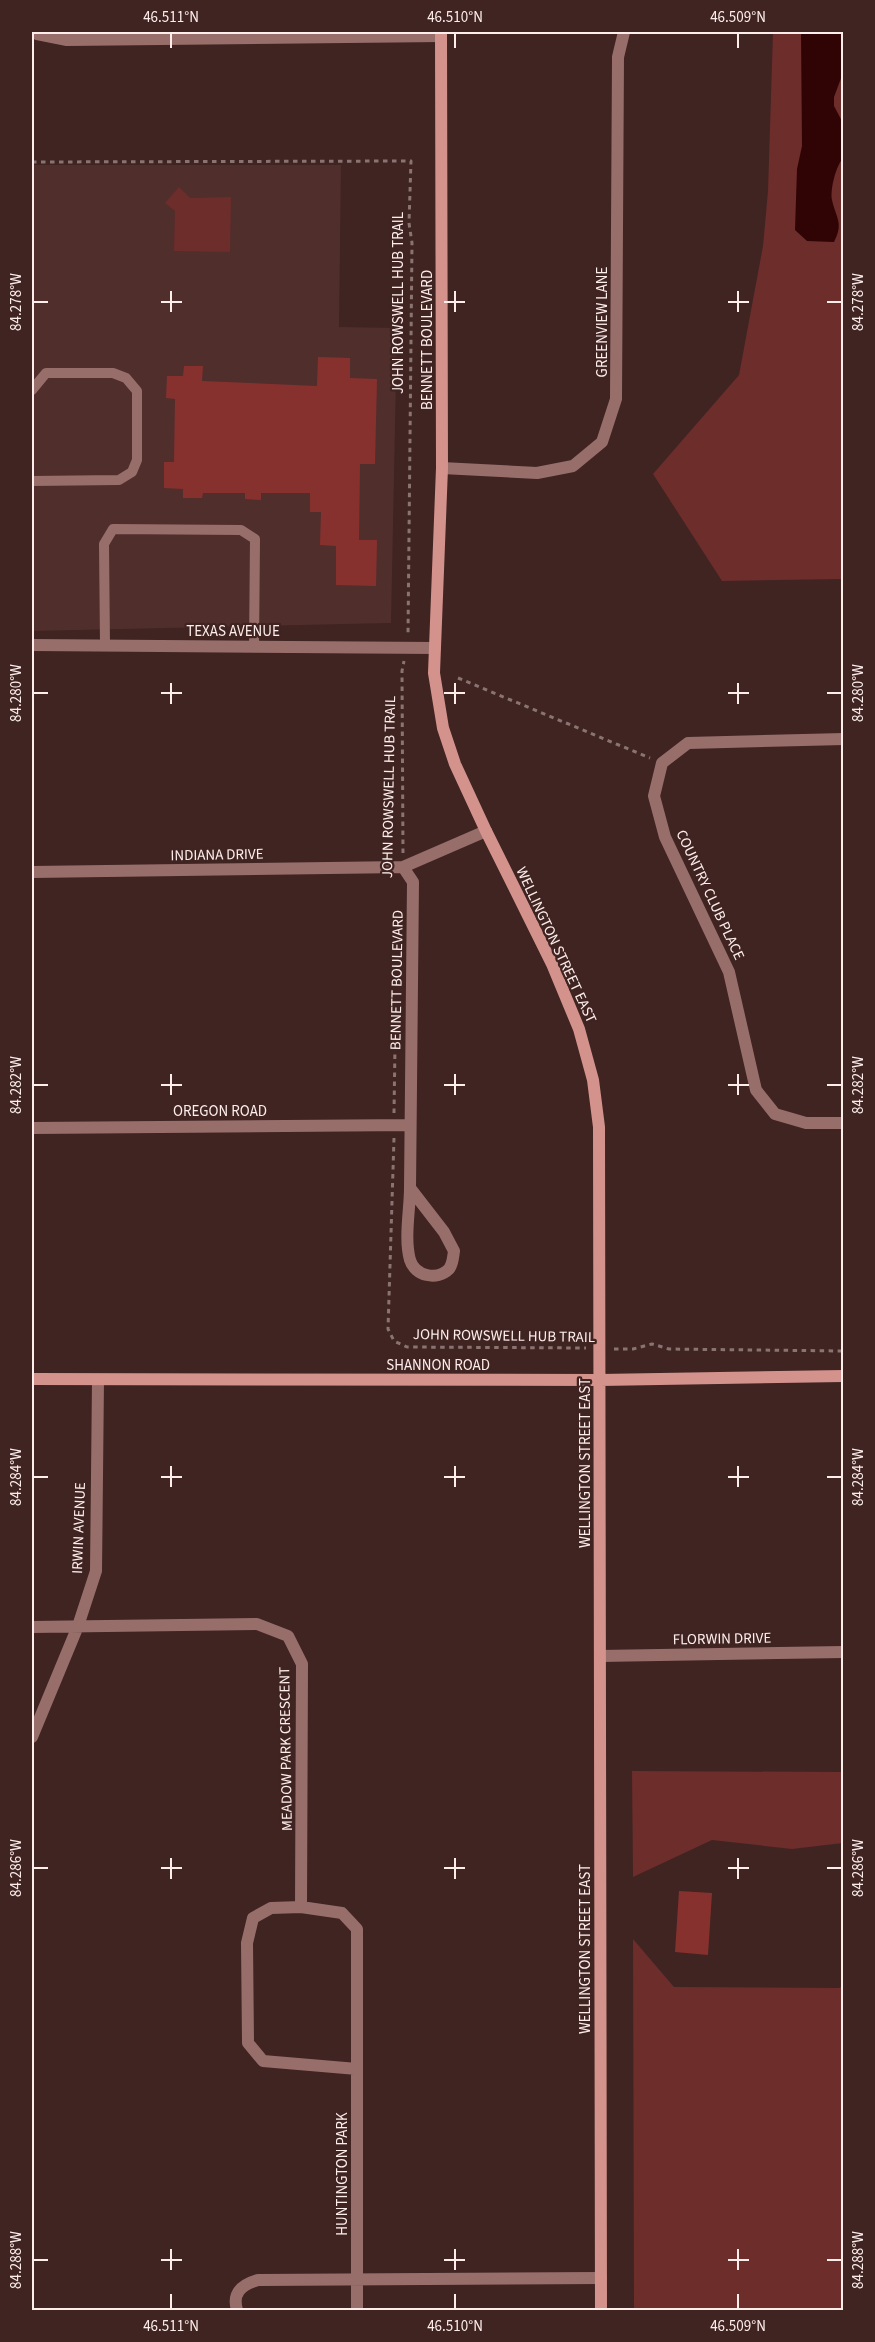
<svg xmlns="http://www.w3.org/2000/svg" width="875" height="2342" viewBox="0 0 875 2342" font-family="'Source Sans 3',sans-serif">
  <rect width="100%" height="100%" fill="#3f2422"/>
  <!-- built -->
  <path fill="#502e2c" d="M32 165H341L339 327 397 328 391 623 32 631Z"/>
  <!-- green -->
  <path fill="#6c2d2b" d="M773 32H843V579L722 581 653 474 739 375 763 246 768 191Z
    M179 187 190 198 231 197 230 252 174 251 175 211 165 203Z
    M632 1771 843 1772V1843L792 1849 712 1840 633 1877Z
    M633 1939 674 1987 839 1988 843 1986V2310H634Z"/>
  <!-- water -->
  <path fill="#300405" d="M801 32H843V73L834 97V106L843 123V158C836 166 830 189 832 200 836 218 844 223 834 242L807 241 795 230 797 169 802 146Z"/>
  <!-- building -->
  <path fill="#87312f" d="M318 357 350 358V378L377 379 375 464H360L359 540H377L376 586 336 585V546L320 545 321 512H310V493H261V500L245 499V493H203L202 498H183V489L164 488V462H174L175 399 166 398 167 376H183L184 366H203L202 381 317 386Z
    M679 1891 712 1893 708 1955 675 1952Z"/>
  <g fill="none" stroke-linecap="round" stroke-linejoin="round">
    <!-- path -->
    <path stroke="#8a7472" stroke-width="3" stroke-dasharray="4.5 4.5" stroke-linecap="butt" d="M32 162 411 161 409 223 412 243 408 634
      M458 678 650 758
      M403 853 402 671 404 661
      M394 1113 396 979
      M394 1138 388 1329 394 1341 407 1347 586 1348
      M614 1349H633L652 1344 669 1349 844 1351"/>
    <!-- lane -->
    <path stroke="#986e6a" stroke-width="10" d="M32 390 46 373H113L126 378 137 391V460L132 472 119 480 32 481
      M105 645 104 544 113 529 241 530 255 539 254 647"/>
    <!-- street -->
    <path stroke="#986e6a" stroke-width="12" d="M34 32 37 34 67 40 441 36
      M442 468 537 473 573 466 602 442 616 399 618 57 624 32
      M32 645 435 648
      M844 739 688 743 662 763 654 796 665 837 729 972 756 1090 775 1114 806 1123H844
      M403 867 413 882 410 1188 444 1232 454 1251C453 1257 453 1264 449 1269 437 1281 415 1276 410 1260 404 1238 410 1210 410 1188
      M32 872 403 867 486 831
      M32 1128 409 1125
      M32 1627 257 1624 288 1636 302 1664 301 1907
      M600 1656 844 1652
      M32 1737 78 1626 96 1571 98 1380
      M357 2069 263 2061 248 2043 247 1943 253 1918 271 1908 301 1907 342 1913 357 1929V2310
      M237 2310C232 2293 241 2285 258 2280L601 2278"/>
    <!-- secondary -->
    <path stroke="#d4928c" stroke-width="12" d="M441 32 442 468 434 673 443 728 455 764 486 831 552 964 579 1029 593 1080 599 1127 601 2310
      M32 1379 600 1380 844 1376"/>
  </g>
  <!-- ticks -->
  <path fill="none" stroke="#fdeeec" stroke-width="2" d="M171 33V48M455 33V48M738 33V48M171 291V312M455 291V312M738 291V312M33 302H48M161 302H182M444 302H465M728 302H749M827 302H842M171 683V704M455 683V704M738 683V704M33 693H48M161 693H182M444 693H465M728 693H749M827 693H842M171 1074V1095M455 1074V1095M738 1074V1095M33 1085H48M161 1085H182M444 1085H465M728 1085H749M827 1085H842M171 1466V1487M455 1466V1487M738 1466V1487M33 1477H48M161 1477H182M444 1477H465M728 1477H749M827 1477H842M171 1858V1879M455 1858V1879M738 1858V1879M33 1868H48M161 1868H182M444 1868H465M728 1868H749M827 1868H842M171 2249V2270M455 2249V2270M738 2249V2270M33 2260H48M161 2260H182M444 2260H465M728 2260H749M827 2260H842M171 2294V2309M455 2294V2309M738 2294V2309"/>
  <g text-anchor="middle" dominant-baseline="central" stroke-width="4.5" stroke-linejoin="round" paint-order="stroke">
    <!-- street labels -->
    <g font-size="15" fill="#fdeeec" stroke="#3f2422">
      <text transform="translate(398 303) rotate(-90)">JOHN ROWSWELL HUB TRAIL</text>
      <text transform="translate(602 322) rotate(-90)">GREENVIEW LANE</text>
      <text transform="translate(427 340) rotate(-90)">BENNETT BOULEVARD</text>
      <text x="233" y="631">TEXAS AVENUE</text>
      <text transform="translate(389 787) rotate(-89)">JOHN ROWSWELL HUB TRAIL</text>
      <text transform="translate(217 855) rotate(-1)">INDIANA DRIVE</text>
      <text transform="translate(710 895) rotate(65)">COUNTRY CLUB PLACE</text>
      <text transform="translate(556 945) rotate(65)">WELLINGTON STREET EAST</text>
      <text transform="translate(397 980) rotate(-89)">BENNETT BOULEVARD</text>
      <text x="220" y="1111">OREGON ROAD</text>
      <text transform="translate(504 1336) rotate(1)">JOHN ROWSWELL HUB TRAIL</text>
      <text x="438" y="1365">SHANNON ROAD</text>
      <text transform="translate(585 1463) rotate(-90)">WELLINGTON STREET EAST</text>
      <text transform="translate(79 1528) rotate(-88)">IRWIN AVENUE</text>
      <text transform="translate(722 1639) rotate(-1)">FLORWIN DRIVE</text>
      <text transform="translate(286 1749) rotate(-91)">MEADOW PARK CRESCENT</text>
      <text transform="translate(585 1949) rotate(-90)">WELLINGTON STREET EAST</text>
      <text transform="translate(342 2174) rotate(-90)">HUNTINGTON PARK</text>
    </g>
  </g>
  <!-- border -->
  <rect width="875" height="2342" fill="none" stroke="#3f2422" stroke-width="66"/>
  <rect x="33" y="33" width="809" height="2276" fill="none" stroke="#fdeeec" stroke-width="2"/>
  <g font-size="15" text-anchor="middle" fill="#fdeeec">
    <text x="171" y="22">46.511°N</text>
    <text x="455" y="22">46.510°N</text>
    <text x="738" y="22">46.509°N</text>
    <text transform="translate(858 302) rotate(-90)" y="5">84.278°W</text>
    <text transform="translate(16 302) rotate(-90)" y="5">84.278°W</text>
    <text transform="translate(858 693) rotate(-90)" y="5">84.280°W</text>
    <text transform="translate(16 693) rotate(-90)" y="5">84.280°W</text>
    <text transform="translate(858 1085) rotate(-90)" y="5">84.282°W</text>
    <text transform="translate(16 1085) rotate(-90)" y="5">84.282°W</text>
    <text transform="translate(858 1477) rotate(-90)" y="5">84.284°W</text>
    <text transform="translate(16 1477) rotate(-90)" y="5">84.284°W</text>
    <text transform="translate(858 1868) rotate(-90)" y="5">84.286°W</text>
    <text transform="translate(16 1868) rotate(-90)" y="5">84.286°W</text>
    <text transform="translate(16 2260) rotate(-90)" y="5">84.288°W</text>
    <text transform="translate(858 2260) rotate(-90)" y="5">84.288°W</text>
    <text x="171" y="2331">46.511°N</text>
    <text x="455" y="2331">46.510°N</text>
    <text x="738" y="2331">46.509°N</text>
  </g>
</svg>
